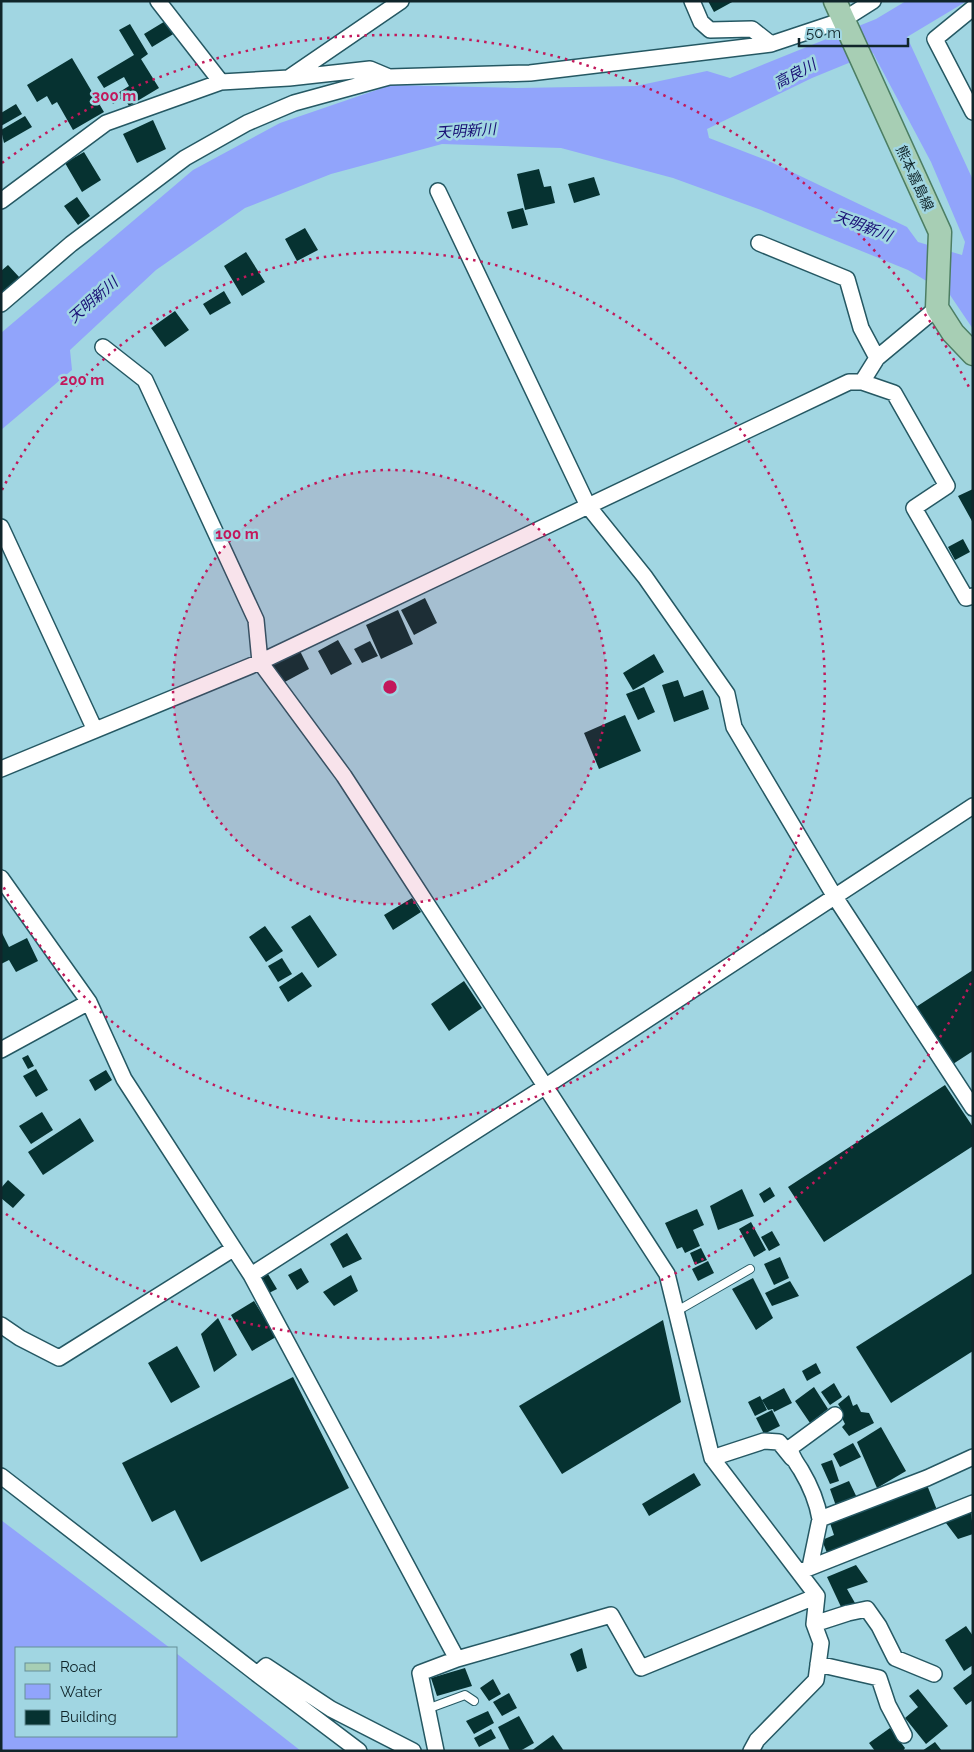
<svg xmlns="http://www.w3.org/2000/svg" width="974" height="1752" viewBox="0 0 974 1752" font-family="Raleway,'Noto Sans JP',sans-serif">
  <rect width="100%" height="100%" fill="#a1d6e2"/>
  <!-- water -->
  <path fill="#91a4fb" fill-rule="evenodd" d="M906 1H967L907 37 973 180V329L950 295 908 270 761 210 673 178 561 148 442 144 331 174 245 208 156 270 70 350 72 370 1 430V333L193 170 280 123 391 85 517 88 636 86 707 71 730 78 876 19ZM873 53 931 162 965 242 962 255 918 242 907 227 771 162 709 138 707 129 812 78Z
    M1 1520 170 1648H16V1736H176V1653L301 1751H1Z"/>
  <!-- building -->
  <path fill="#063231" d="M708 1H734L714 12Z
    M167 20 175 33 152 47 144 34Z
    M130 24 148 54 141 59 159 88 129 106 124 97 113 104 110 98 129 86 124 77 104 88 97 77 134 55 119 30Z
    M72 58 104 112 73 130 57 102 52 105 47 96 37 102 27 85Z
    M16 104 22 114 1 126V113Z
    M25 116 32 127 4 143 1 130Z
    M153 120 166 149 137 163 123 134Z
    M84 152 101 180 82 192 65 163Z
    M539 169 544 187 551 186 555 203 525 210 517 174Z
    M594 177 600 195 574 203 568 184Z
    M77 197 90 216 78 225 64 206Z
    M523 208 528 225 512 229 507 212Z
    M305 228 318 250 297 261 285 239Z
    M246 252 265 282 242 296 224 266Z
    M8 265 20 278 1 295V271Z
    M224 291 231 303 210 315 203 304Z
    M175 311 189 330 165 347 151 328Z
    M973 489V523L958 496Z
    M963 539 970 552 955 560 948 547Z
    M425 598 437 623 414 635 401 610Z
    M398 610 413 644 381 659 366 625Z
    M338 640 352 664 331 675 318 651Z
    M370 641 378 656 362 663 354 649Z
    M299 649 309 669 281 684 271 663Z
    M654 654 664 672 633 690 623 673Z
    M678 680 684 697 703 690 709 709 674 722 662 685Z
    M644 687 655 712 638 720 626 694Z
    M625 715 641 751 599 769 584 733Z
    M412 898 421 912 393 930 384 915Z
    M310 915 337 955 318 968 291 927Z
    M265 926 283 951 266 962 249 937Z
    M1 931 9 947 27 938 38 961 16 972 9 960 1 964Z
    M282 958 292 974 278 982 268 966Z
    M973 970V1051L953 1064 916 1007Z
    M302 972 312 986 288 1002 279 987Z
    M464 981 482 1008 449 1031 431 1004Z
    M28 1055 34 1066 28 1069 22 1058Z
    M36 1069 48 1090 36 1097 23 1076Z
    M106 1070 112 1080 95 1091 89 1080Z
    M945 1085 973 1127V1146L824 1242 788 1187Z
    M42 1112 53 1130 31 1144 19 1126Z
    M80 1118 94 1141 43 1175 28 1152Z
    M8 1180 25 1195 13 1208 1 1198V1188Z
    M770 1187 775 1196 764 1203 759 1194Z
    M742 1189 754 1216 718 1230 710 1206Z
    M697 1209 704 1225 693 1230 700 1246 685 1253 682 1247 677 1249 665 1223Z
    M751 1222 766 1250 754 1257 739 1229Z
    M772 1231 780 1245 769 1251 761 1237Z
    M347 1233 362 1259 343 1268 330 1244Z
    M701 1248 707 1260 695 1265 690 1253Z
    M780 1257 789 1278 774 1285 764 1264Z
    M708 1261 714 1273 698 1281 692 1269Z
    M301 1268 309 1282 297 1290 288 1275Z
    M973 1273V1351L891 1403 856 1347Z
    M268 1274 277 1289 269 1293 261 1279Z
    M351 1275 358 1291 334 1306 323 1292Z
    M753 1278 773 1318 756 1330 732 1289Z
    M790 1281 799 1296 772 1306 765 1293Z
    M254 1301 276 1337 252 1351 231 1315Z
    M218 1318 237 1355 214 1372 201 1334Z
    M663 1320 681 1402 562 1474 519 1406Z
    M177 1346 200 1387 171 1403 148 1363Z
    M816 1363 821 1373 807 1381 802 1371Z
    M293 1377 349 1488 201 1562 175 1510 152 1522 122 1463Z
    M834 1383 842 1397 830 1405 821 1392Z
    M814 1387 828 1409 810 1423 795 1401Z
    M784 1388 792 1403 774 1412 773 1409 768 1410 762 1400Z
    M849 1395 853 1406 857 1404 861 1412 869 1413 874 1423 849 1436 842 1427 845 1424 839 1412 841 1409 838 1404Z
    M760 1396 767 1410 755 1416 748 1402Z
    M772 1410 780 1426 764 1434 756 1418Z
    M881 1427 906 1471 877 1488 857 1442Z
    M853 1443 861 1457 840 1467 833 1454Z
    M832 1460 839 1481 830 1484 821 1464Z
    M694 1473 701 1485 649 1516 642 1504Z
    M849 1481 859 1502 836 1506 830 1489Z
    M927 1485 937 1510 827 1553 822 1540 834 1535 830 1523Z
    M971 1508 973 1534 958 1539 943 1519Z
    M856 1565 868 1582 847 1589 855 1603 842 1609 827 1577Z
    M966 1626 973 1636V1665L964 1671 945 1640Z
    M582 1648 587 1668 577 1672 570 1654Z
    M465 1668 472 1686 437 1696 431 1678Z
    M973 1673V1700L966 1705 953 1688Z
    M493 1679 501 1694 489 1701 480 1688Z
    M918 1689 948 1726 926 1744 905 1718 918 1707 909 1696Z
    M509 1693 517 1708 502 1716 493 1702Z
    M488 1711 494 1723 474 1734 466 1721Z
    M519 1716 534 1743 520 1751H510L498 1727Z
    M890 1728 905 1748 903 1751H875L869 1743Z
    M491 1729 496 1738 479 1747 474 1738Z
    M553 1735 564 1751H531Z
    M935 1742 942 1751H922Z"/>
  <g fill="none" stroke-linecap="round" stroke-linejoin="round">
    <!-- service casing -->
    <g stroke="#255863" stroke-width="10">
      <path id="service" d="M677 1311 750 1269
        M427 1709 465 1695 474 1701"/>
    </g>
    <!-- minor casing -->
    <g stroke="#255863" stroke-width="18">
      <path id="minor" d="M158 1 221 82
        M692 1 701 22 710 30 752 29 771 44
        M973 8 935 39 973 112
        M290 77 401 1
        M438 191 588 506 645 577 727 694 734 727 835 897 973 1108
        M1 201 106 123 221 82 289 78 370 69 389 77
        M759 243 847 279 861 328 877 358
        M1 304 71 244 185 158 247 123 294 103 389 77 530 73 771 44 843 20 873 1
        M103 347 145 380 256 620 260 662 344 776 667 1274 712 1458 817 1596 814 1624 821 1643 816 1680 757 1740 751 1751
        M862 382 894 393 947 486 914 508 966 598 973 596
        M1 527 95 730
        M1 769 260 662 849 382H862L877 358 937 308
        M1 878 89 1002 124 1079 251 1275 457 1659
        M1 1050 89 1002
        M251 1275 546 1086 973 806
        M1 1325 20 1338 59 1358 233 1249
        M712 1458 764 1441 779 1442 792 1458
        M1 1476 257 1674 266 1666 331 1709 413 1751
        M820 1519C817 1501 810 1485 801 1470 796 1462 792 1458 790 1448L835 1415
        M810 1567 820 1519 927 1478 973 1457
        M804 1570 973 1503
        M814 1624 848 1613 867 1609 879 1626 895 1658 934 1674
        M818 1664 879 1678 888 1705 904 1735
        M257 1674 359 1751
        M436 1751 420 1673 457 1659 611 1615 641 1668 817 1596"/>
    </g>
    <!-- primary casing -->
    <g stroke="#4c7e63" stroke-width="25">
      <path id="primary" d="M835 1 940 232 937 308 953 333 973 354"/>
    </g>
    <!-- service -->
    <use href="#service" stroke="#fff" stroke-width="8"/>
    <!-- minor -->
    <use href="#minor" stroke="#fff" stroke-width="15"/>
    <!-- primary -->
    <use href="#primary" stroke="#a7ceb4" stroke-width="22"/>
  </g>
  <!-- distance rings -->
  <circle cx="390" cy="687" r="217" fill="#c2185b" fill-opacity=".12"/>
  <g fill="none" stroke="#c2185b" stroke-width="2.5" stroke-dasharray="2.5 5">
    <circle cx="390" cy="687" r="217"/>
    <path d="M2 490A435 435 0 1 1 2 884"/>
    <path d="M971 983A652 652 0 0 1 2 1211M2 163A652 652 0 0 1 971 391"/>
  </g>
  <g text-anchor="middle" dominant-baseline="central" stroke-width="5" stroke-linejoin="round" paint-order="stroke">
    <!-- street labels -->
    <g font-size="14" fill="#10252a" stroke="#a1d6e2">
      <text transform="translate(915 178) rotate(65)">熊本嘉島線</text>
    </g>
    <!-- water labels -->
    <g font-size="15" font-style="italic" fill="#191075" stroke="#a1d6e2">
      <text transform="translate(795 74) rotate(-28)">高良川</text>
      <text transform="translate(466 131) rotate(-4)">天明新川</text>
      <text transform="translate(863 226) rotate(21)">天明新川</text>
      <text transform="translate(93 300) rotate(-41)">天明新川</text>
    </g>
  </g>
  <circle cx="390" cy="687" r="8" fill="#c2185b" stroke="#a1d6e2" stroke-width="2.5"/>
  <g font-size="15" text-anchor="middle" font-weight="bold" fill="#c2185b" stroke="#a1d6e2" stroke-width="5" stroke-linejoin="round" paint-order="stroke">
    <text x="114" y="101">300 m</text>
    <text x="82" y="385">200 m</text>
    <text x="237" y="539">100 m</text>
  </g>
  <!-- border -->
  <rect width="974" height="1752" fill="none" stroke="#10252a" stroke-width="5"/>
  <!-- legend -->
  <rect x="15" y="1647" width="162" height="90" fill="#a1d6e2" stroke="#678f98"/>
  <rect x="25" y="1663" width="25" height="8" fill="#a7ceb4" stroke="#678f98"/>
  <text x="60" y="1672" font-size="15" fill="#10252a">Road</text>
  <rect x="25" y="1684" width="25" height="15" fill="#91a4fb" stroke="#678f98"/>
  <text x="60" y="1697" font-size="15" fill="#10252a">Water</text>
  <rect x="25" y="1710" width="25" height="15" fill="#063231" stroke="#678f98"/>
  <text x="60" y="1722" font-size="15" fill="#10252a">Building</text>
  <!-- scale -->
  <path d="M799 38v8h109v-8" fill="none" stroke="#10252a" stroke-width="2.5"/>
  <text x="806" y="38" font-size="15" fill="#10252a" stroke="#a1d6e2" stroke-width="4" paint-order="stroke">50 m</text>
</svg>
